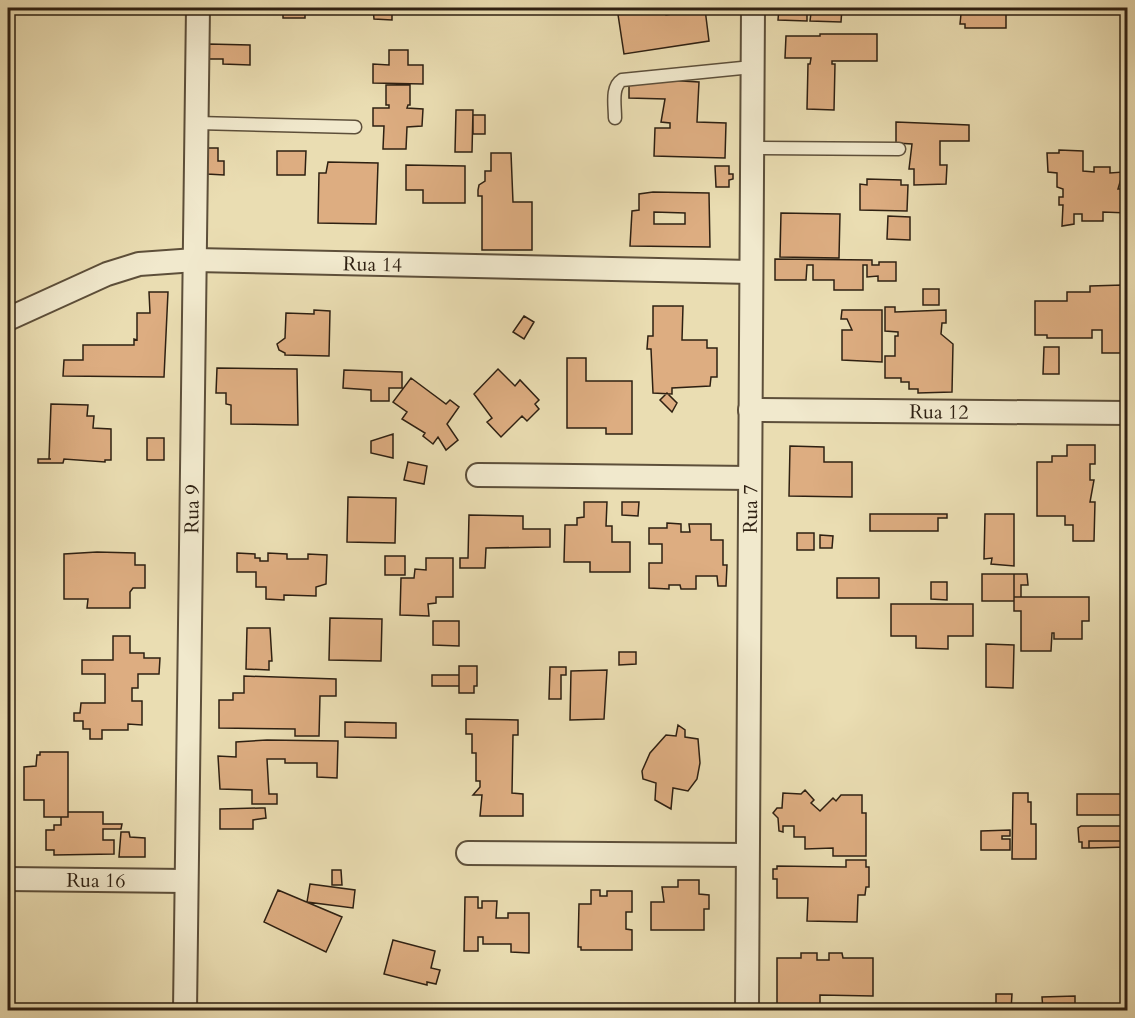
<svg xmlns="http://www.w3.org/2000/svg" width="1135" height="1018" viewBox="0 0 1135 1018" font-family="Cardo,serif">
  <rect width="100%" height="100%" fill="#eaddb2"/>
  <filter id="stains"><feTurbulence type="fractalNoise" baseFrequency=".00333" numOctaves="4"/><feColorMatrix values="0 0 0 0 .2 0 0 0 0 .09 0 0 0 0 .02 0 0 0 .5 -.17"/></filter>
  <radialGradient id="worn" r=".72"><stop offset=".6" stop-color="#630" stop-opacity="0"/><stop offset="1" stop-color="#630" stop-opacity=".3"/></radialGradient>
  <!-- building -->
  <path fill="#ddad81" stroke="#2e2012" stroke-width="1.5" fill-rule="evenodd" d="M283 8H305V18H283Z
    M373 8H392V20L374 19Z
    M617 8H664L666 15 705 9 709 41 624 54Z
    M779 8H842L841 22 810 21 811 13H807V21L778 20Z
    M965 8H1006V28H965V24H960L961 14H965Z
    M820 34H877V61H832V64H835L834 110 807 109 808 64H810L811 58H785L786 36H820Z
    M208 44 250 45V65L223 64V59H208Z
    M389 50H408V65H423V84L373 83V64L389 65Z
    M629 78 699 82 697 122 726 123 725 158 654 156 655 128H670V123L661 122 665 99 629 98Z
    M386 85H410V105H408L407 108 423 109 422 126 407 127 406 149H383L384 126H373V108H389V105H386Z
    M456 110H473L472 152H455Z
    M473 115H485V134H473Z
    M896 122 969 125V141H940V165H947L946 184 914 185V169H909L912 144 896 143Z
    M207 148H218V161H224V175L207 174Z
    M1059 150 1083 151V171L1094 172V167H1110V173L1123 172 1118 189H1128V213L1103 212V221H1082V214H1074V224L1062 226 1063 205H1059V197H1063V189L1057 187V173L1048 172 1047 153H1059Z
    M277 151H306L305 175H277Z
    M491 153H511L513 202H532V250H482V196H478V190L479 185 485 181V171H491Z
    M328 162 378 163 376 224 318 223 319 173H326Z
    M406 165 465 166V203H423V190H406Z
    M715 166H729V174H733V179L729 180V187H716Z
    M867 179 901 180V185H908L907 211 860 210V184L867 185Z
    M653 192 709 193 710 247 630 246 632 211 639 210V194ZM654 212 685 213V224H654Z
    M781 213 840 214 839 258 780 257Z
    M888 216 910 217V240L887 239Z
    M775 259 872 260V265H879V262H896V281H878V276L867 277V265H863V290H834V280H813V265H807L806 280H775Z
    M1123 285V305H1128V353H1102V330H1092V338H1047V335H1035V301H1067V292H1090V286Z
    M923 289H939V305H923Z
    M149 292H168L164 377 63 376 64 360H83V345H134V339L137 340V313H150Z
    M653 306H683L682 340H707V348H717V377H711L710 386 672 388V394L653 393 651 349H647L648 336H653Z
    M885 307H895V312L946 310V323H942L941 334 953 344 952 392 918 393V389H909V382H901V378H885V356H895V336H898V332L885 331Z
    M314 310 330 311 329 356 285 355V353L279 350 277 344 285 338 286 313 314 314Z
    M842 310H882V362L842 360V330H852L847 319H841Z
    M524 316 534 322 524 339 513 332Z
    M1044 347H1059V374H1043Z
    M567 358H586V381H632V434H606V428H567Z
    M217 368 297 369 298 425 231 424V405L226 404V393H216Z
    M498 369 515 386 520 380 539 400 535 404 539 409 527 421 522 416 501 437 487 422 492 418 474 394Z
    M344 370 402 372V388H389V401H371V390L343 388Z
    M411 378 446 404 450 400 459 407 447 424 458 440 446 450 438 437 433 444 423 436 425 433 402 419 407 412 393 402Z
    M667 393 677 403 672 412 660 400Z
    M51 404 88 405 87 416H94L93 428 111 429V460H105V462L64 459 63 463H38V459H51H49Z
    M393 434V458L371 453V441Z
    M147 438H164V460H147Z
    M1067 445H1095V464H1090V480H1094L1090 502H1095L1094 541H1073V525H1065V516H1037V462H1052V456H1067Z
    M790 446 824 447V462H852V497L789 496Z
    M408 462 427 466 424 484 404 480Z
    M348 497 396 498 395 543 347 542Z
    M584 502H607L606 526H612V542H630V572H590V562H564L565 525H577V518L584 517Z
    M622 502H639L638 516 622 515Z
    M870 514H947V518H938V531H870Z
    M985 514H1014V566L991 564 992 558 984 559Z
    M469 515 523 516V529H550V547L486 548 485 568H460V558H468Z
    M667 523 681 524V532H690L689 524H711V540H723V565H727L726 586H718L717 576H696V589H681L680 585H669V589L649 588V563H662V544H649V528H667Z
    M797 533H814V550H797Z
    M820 535 833 536 832 548H820Z
    M97 552 135 553V565H145V588H133L130 592V608H87L88 599H64V554Z
    M237 553 255 554V558H260V561H268V553L287 554V559H308V554L327 555 326 584 316 587V596L284 595V600L266 599V587H256V572H237Z
    M385 556H405V575H385Z
    M426 558H453V597H436V603L428 604 429 616 400 615 401 578H414L415 569 426 570Z
    M982 574H1014V601H982Z
    M1014 574H1027L1028 585H1021V597H1014Z
    M837 578H879V598H837Z
    M931 582H947V600L931 599Z
    M1014 597H1089V621H1082V639H1054V633H1052L1051 651H1021V611H1014Z
    M891 604H973V636H948V649L916 648V636H891Z
    M330 618 382 619 381 661 329 660Z
    M433 621H459V646L433 645Z
    M247 628H270L272 661H269V670L246 669Z
    M113 636H130V653H144V658H160L159 674H138V688H132V701H142V725L128 724V730H102V739H90V729H83V721H74V713H80L81 703H105V674H82V660H113Z
    M986 644 1014 645 1013 688 986 687Z
    M619 652H636V664L619 665Z
    M459 666H477V686H474V693H459Z
    M550 667H566V675H561V699H549Z
    M607 670 604 719 570 720 571 671Z
    M432 675H459V686H432Z
    M244 676 336 679V696H320L319 736H295V729L219 728V700H233V693H244Z
    M466 719 518 720V735H513L512 793 523 794V816H480L482 795H473L480 787V781H476V753H472V734H466Z
    M345 722 396 723V738L345 737Z
    M678 725 685 730V737L698 739 700 763 697 779 688 791 673 788 671 809 655 800 656 783 643 779 642 771 650 753 666 735 676 736Z
    M267 740 338 741 337 778 317 777V763H285V759H267L269 794H277V804H252V790L220 789 218 756 236 757V742Z
    M40 752H68V817H44V800H24V767L36 766 37 755H40Z
    M805 790 814 800 811 803 820 811 833 798 836 801 841 795H862V813H866V856H833V848L805 849V837H794V826H783V832L779 831 778 818 773 813 777 808H782L783 793 801 794Z
    M1013 793H1028V802H1031V824H1036V859H1012Z
    M1077 794H1128V815H1077Z
    M261 808H265L266 818 253 820V829H220V809Z
    M68 812H103V824H122L121 829H103V840H114V854L54 855V850H46V830H54V825H61V817H68Z
    M1081 826H1128V841H1089V848H1082V842H1079L1078 828Z
    M1010 830V836H1002V839H1010V850H981V831Z
    M121 832H129L130 837 145 838V857H119Z
    M1089 841H1128V847L1089 848Z
    M846 860H866V867H869V887H866L865 895H858L857 922 807 921 808 898H777V879H773V869H777V866L846 867Z
    M332 870H341L342 885H332Z
    M678 880H699V894L709 895V909H704V930H651V902H664L662 887H678Z
    M310 884 355 890 353 908 307 902Z
    M278 890 342 917 326 952 264 922Z
    M591 890H600V896H607V891H632V912H626V929L632 930V950H581V947H578L579 904H591Z
    M465 897H478V908H482V901H497L496 918H508V913H529V953L511 952V944H483V937H478V951H464Z
    M393 940 435 951 431 968 440 970 436 984 427 982V985L384 974Z
    M801 953H817V960H829V953H842L843 958H873V996L820 995V1010H777V958H801Z
    M996 994H1012L1011 1010H988V1005H996Z
    M1075 996V1010H1043L1042 997Z"/>
  <g fill="none" stroke-linecap="round" stroke-linejoin="round">
    <!-- service casing -->
    <g stroke="#5d4f3a" stroke-width="15">
      <path id="service" d="M615 118C615 105 611 87 622 80L752 67
        M197 123 355 127
        M752 148 899 149"/>
    </g>
    <!-- minor casing -->
    <g stroke="#5d4f3a" stroke-width="26">
      <g id="minor">
        <path id="s1" d="M8 319 107 274 139 264 195 260 751 272"/>
        <path id="s2" d="M750 410 1128 413"/>
        <path d="M478 475 750 478"/>
        <path d="M468 853 747 855"/>
        <path id="s3" d="M8 879 185 881"/>
        <path id="s4" d="M185 1010 198 8"/>
        <path id="s5" d="M747 1010 753 8"/>
      </g>
    </g>
    <!-- service -->
    <use href="#service" stroke="#f1e9cd" stroke-width="12"/>
    <!-- minor -->
    <use href="#minor" stroke="#f1e9cd" stroke-width="22"/>
  </g>
  <g text-anchor="middle" dominant-baseline="central" stroke-width="4.5" stroke-linejoin="round" paint-order="stroke">
    <!-- street labels -->
    <g font-size="20" fill="#2e2012" stroke="#f1e9cd">
      <text stroke="none"><textPath href="#s1" startOffset="376">Rua 14</textPath></text>
      <text stroke="none"><textPath href="#s2" startOffset="189">Rua 12</textPath></text>
      <text stroke="none"><textPath href="#s4" startOffset="501">Rua 9</textPath></text>
      <text stroke="none"><textPath href="#s5" startOffset="501">Rua 7</textPath></text>
      <text stroke="none"><textPath href="#s3" startOffset="88">Rua 16</textPath></text>
    </g>
  </g>
  <!-- margin -->
  <rect width="1135" height="1018" fill="none" stroke="#eaddb2" stroke-width="30"/>
  <rect x="9" y="9" width="1117" height="1000" fill="none" stroke="#2e2012" stroke-width="3"/>
  <rect x="15" y="15" width="1105" height="988" fill="none" stroke="#2e2012" stroke-width="1.5"/>
  <rect width="100%" height="100%" filter="url(#stains)"/>
  <rect width="100%" height="100%" fill="url(#worn)"/>
</svg>
